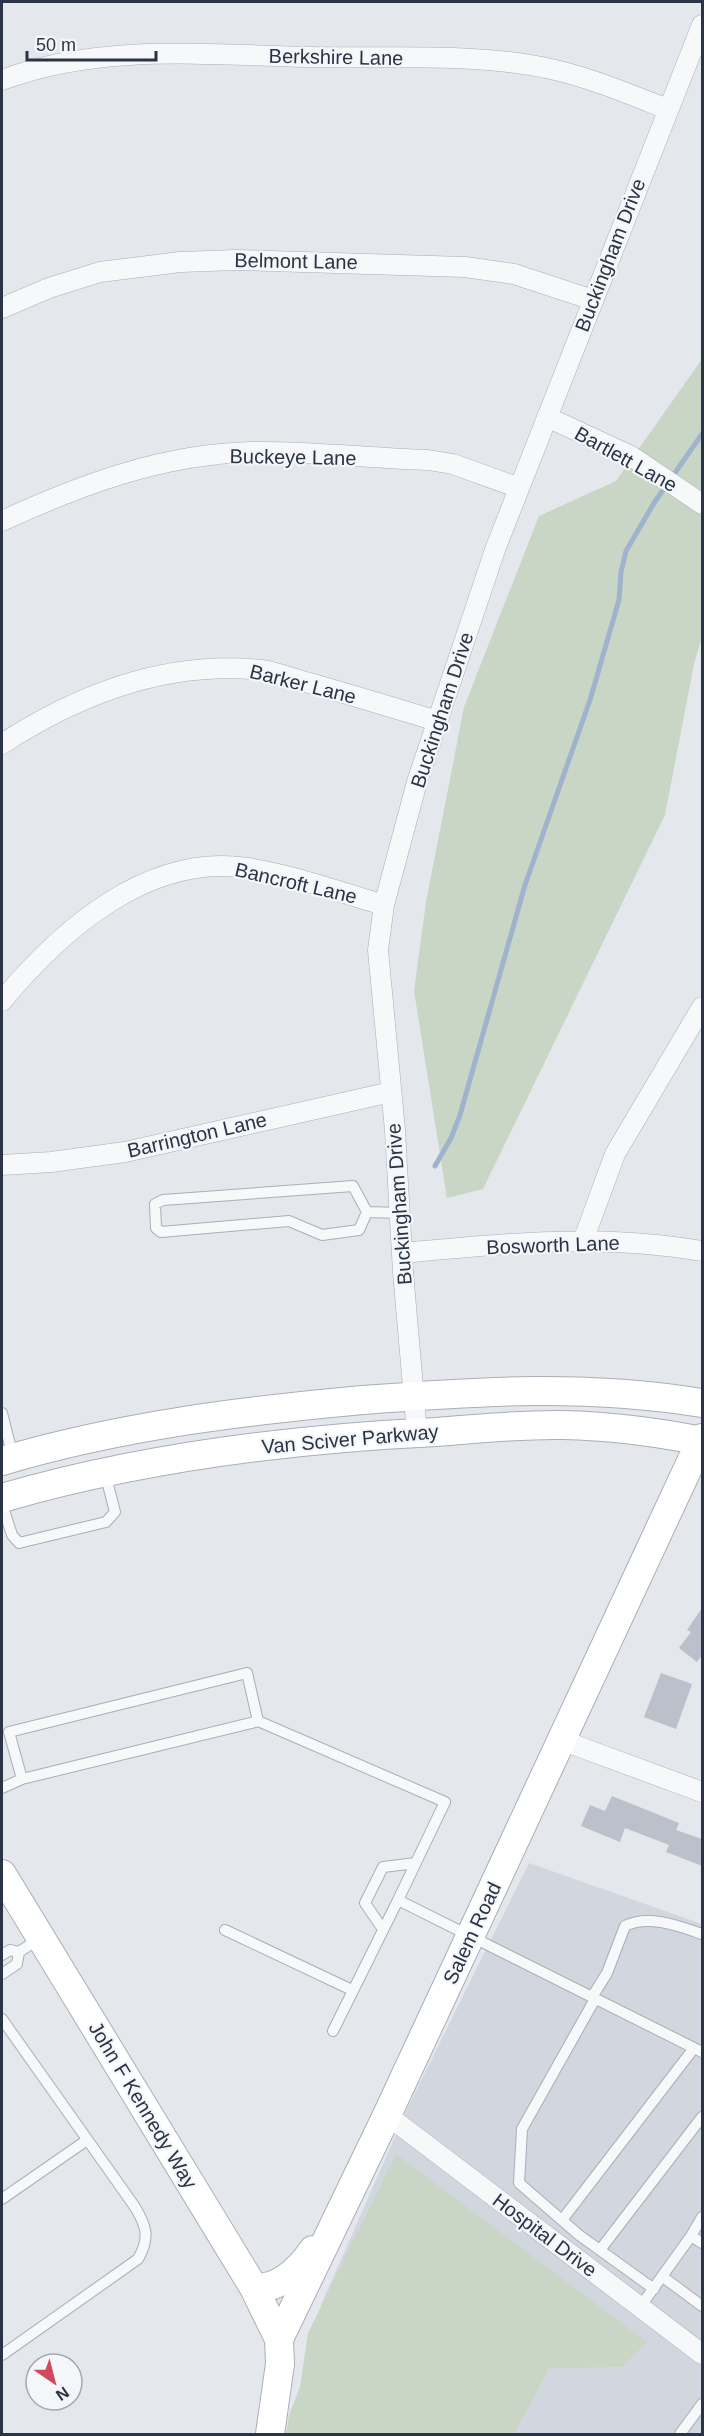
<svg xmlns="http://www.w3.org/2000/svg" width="704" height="2436" viewBox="0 0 704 2436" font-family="Arial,sans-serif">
  <rect width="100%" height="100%" fill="#e4e7ec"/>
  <!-- built -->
  <path fill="#d2d6de" d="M529 1863 702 1924V2434H486L321 2305 409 2105Z"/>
  <!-- green -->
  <path fill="#c9d6c5" d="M702 359V637L694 664 665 815 483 1189 447 1198 414 991 426 902 464 707 539 516 616 481Z
    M396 2154 647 2342 622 2367 549 2368 514 2434H286L289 2415 300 2387 308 2333Z"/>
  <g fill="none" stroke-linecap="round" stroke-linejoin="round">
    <!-- stream -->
    <path stroke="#9fb4cc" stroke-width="5" d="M435 1166 451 1138 460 1115 525 885 590 700 619 600 621 572 626 551 654 503 702 434"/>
  </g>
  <!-- building -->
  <path fill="#bbc0ca" d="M702 1608V1655L697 1662 679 1648 691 1632 687 1630Z
    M661 1673 692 1684 676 1729 644 1717Z
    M612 1796 679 1823 676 1830 702 1839V1866L666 1852 669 1845 625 1828 620 1842 581 1826 590 1805 605 1811Z"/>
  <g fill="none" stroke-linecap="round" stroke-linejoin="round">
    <!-- lane casing -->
    <g stroke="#a9aeb7" stroke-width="12">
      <path id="lane" d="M367 1212 359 1230 322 1235 289 1221 161 1232 156 1228 155 1204 163 1200 353 1186 367 1212 401 1213
        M2 1413 13 1457
        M2 1504 12 1535 19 1543 106 1522 115 1512 105 1473
        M22 1779 259 1721
        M2 1788 22 1779 9 1732 247 1673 258 1721 445 1802 398 1900 702 2052
        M382 1928 365 1903 383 1867 416 1863
        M225 1930 352 1990
        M2 1955 10 1950 19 1952 40 1938
        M2 1974 17 1964 19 1952
        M592 1997 607 1973 625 1926C648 1914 679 1926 702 1934
        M595 1999 522 2129 519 2183 579 2235 654 2289
        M2 2019 135 2207C147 2227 150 2238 138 2259L2 2355
        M333 2031 398 1900
        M2 2199 87 2140
        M562 2220 694 2048
        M691 2236 702 2217
        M600 2250 702 2117
        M663 2277 702 2306
        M640 2307 691 2236 702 2243
        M680 2434 702 2404"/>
    </g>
    <!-- street casing -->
    <g stroke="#a9aeb7" stroke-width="21">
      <path id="street" d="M2 80C101 43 208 55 311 57 391 59 473 52 551 69 591 78 629 94 667 109
        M2 308 49 288 100 272 180 262 236 260 465 267 514 274 593 300
        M547 417 631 456 702 504
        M2 521C80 485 163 454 251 452 310 451 369 458 428 460L453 464 519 488
        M2 744C79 694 167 660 261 670 277 672 294 679 309 683 352 695 394 708 437 721
        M2 1001C61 930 148 853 247 868 293 875 339 892 384 905
        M2 1165 51 1162 125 1152 391 1092
        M583 1241 615 1154 702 1007
        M403 1253C503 1243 604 1234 702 1251
        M417 1433 403 1272 395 1130 378 950 384 905 417 782 496 547 702 25
        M561 1740 702 1792
        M387 2115 702 2354"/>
    </g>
    <!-- secondary casing -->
    <g stroke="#a9aeb7" stroke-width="30">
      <path id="secondary" d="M2 1461C120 1426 241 1411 363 1400 480 1391 586 1384 702 1403
        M2 1498C143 1457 289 1439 436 1432 478 1429 521 1424 563 1425 610 1426 656 1432 702 1441
        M2 1874 254 2288 279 2339
        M254 2288C280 2289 299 2270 313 2250
        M270 2434 280 2364 279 2339 387 2115 702 1438"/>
    </g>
    <!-- lane -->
    <use href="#lane" stroke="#f7f8fa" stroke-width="10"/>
    <!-- street -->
    <use href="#street" stroke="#f7f8fa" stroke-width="20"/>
    <!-- secondary -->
    <use href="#secondary" stroke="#fff" stroke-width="28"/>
  </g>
  <g text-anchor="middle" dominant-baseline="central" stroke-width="4.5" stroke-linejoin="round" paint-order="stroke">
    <!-- street labels -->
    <g font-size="20" fill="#2b3445" stroke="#f4f6f9">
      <text transform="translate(336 57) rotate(1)">Berkshire Lane</text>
      <text transform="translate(610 255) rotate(-69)">Buckingham Drive</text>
      <text transform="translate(296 261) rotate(1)">Belmont Lane</text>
      <text transform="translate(293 457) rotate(1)">Buckeye Lane</text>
      <text transform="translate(626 459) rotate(29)">Bartlett Lane</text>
      <text transform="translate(303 684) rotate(14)">Barker Lane</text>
      <text transform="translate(442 710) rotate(-72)">Buckingham Drive</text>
      <text transform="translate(296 883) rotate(13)">Bancroft Lane</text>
      <text transform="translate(197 1135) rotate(-13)">Barrington Lane</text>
      <text transform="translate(399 1204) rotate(-94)">Buckingham Drive</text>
      <text transform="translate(553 1245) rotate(-2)">Bosworth Lane</text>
      <text transform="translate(350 1439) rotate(-5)">Van Sciver Parkway</text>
      <text transform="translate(472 1933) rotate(-65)">Salem Road</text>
      <text transform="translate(143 2105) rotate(59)">John F Kennedy Way</text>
      <text transform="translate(545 2235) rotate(37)">Hospital Drive</text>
    </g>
  </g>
  <!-- border -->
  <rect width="704" height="2436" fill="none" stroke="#2b3445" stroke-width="6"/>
  <!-- north arrow -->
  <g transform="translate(54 2382) rotate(145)"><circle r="28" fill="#f4f6f9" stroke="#a4a8b1" stroke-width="1.5"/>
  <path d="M0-4.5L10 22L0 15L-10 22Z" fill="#d1495b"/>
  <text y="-9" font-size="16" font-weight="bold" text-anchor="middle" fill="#2b3445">N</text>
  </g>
  <!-- scale -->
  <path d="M27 51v9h129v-9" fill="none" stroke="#2b3445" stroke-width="3"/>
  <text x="36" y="51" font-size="18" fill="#2b3445" stroke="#f4f6f9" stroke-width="4.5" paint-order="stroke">50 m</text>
</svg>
